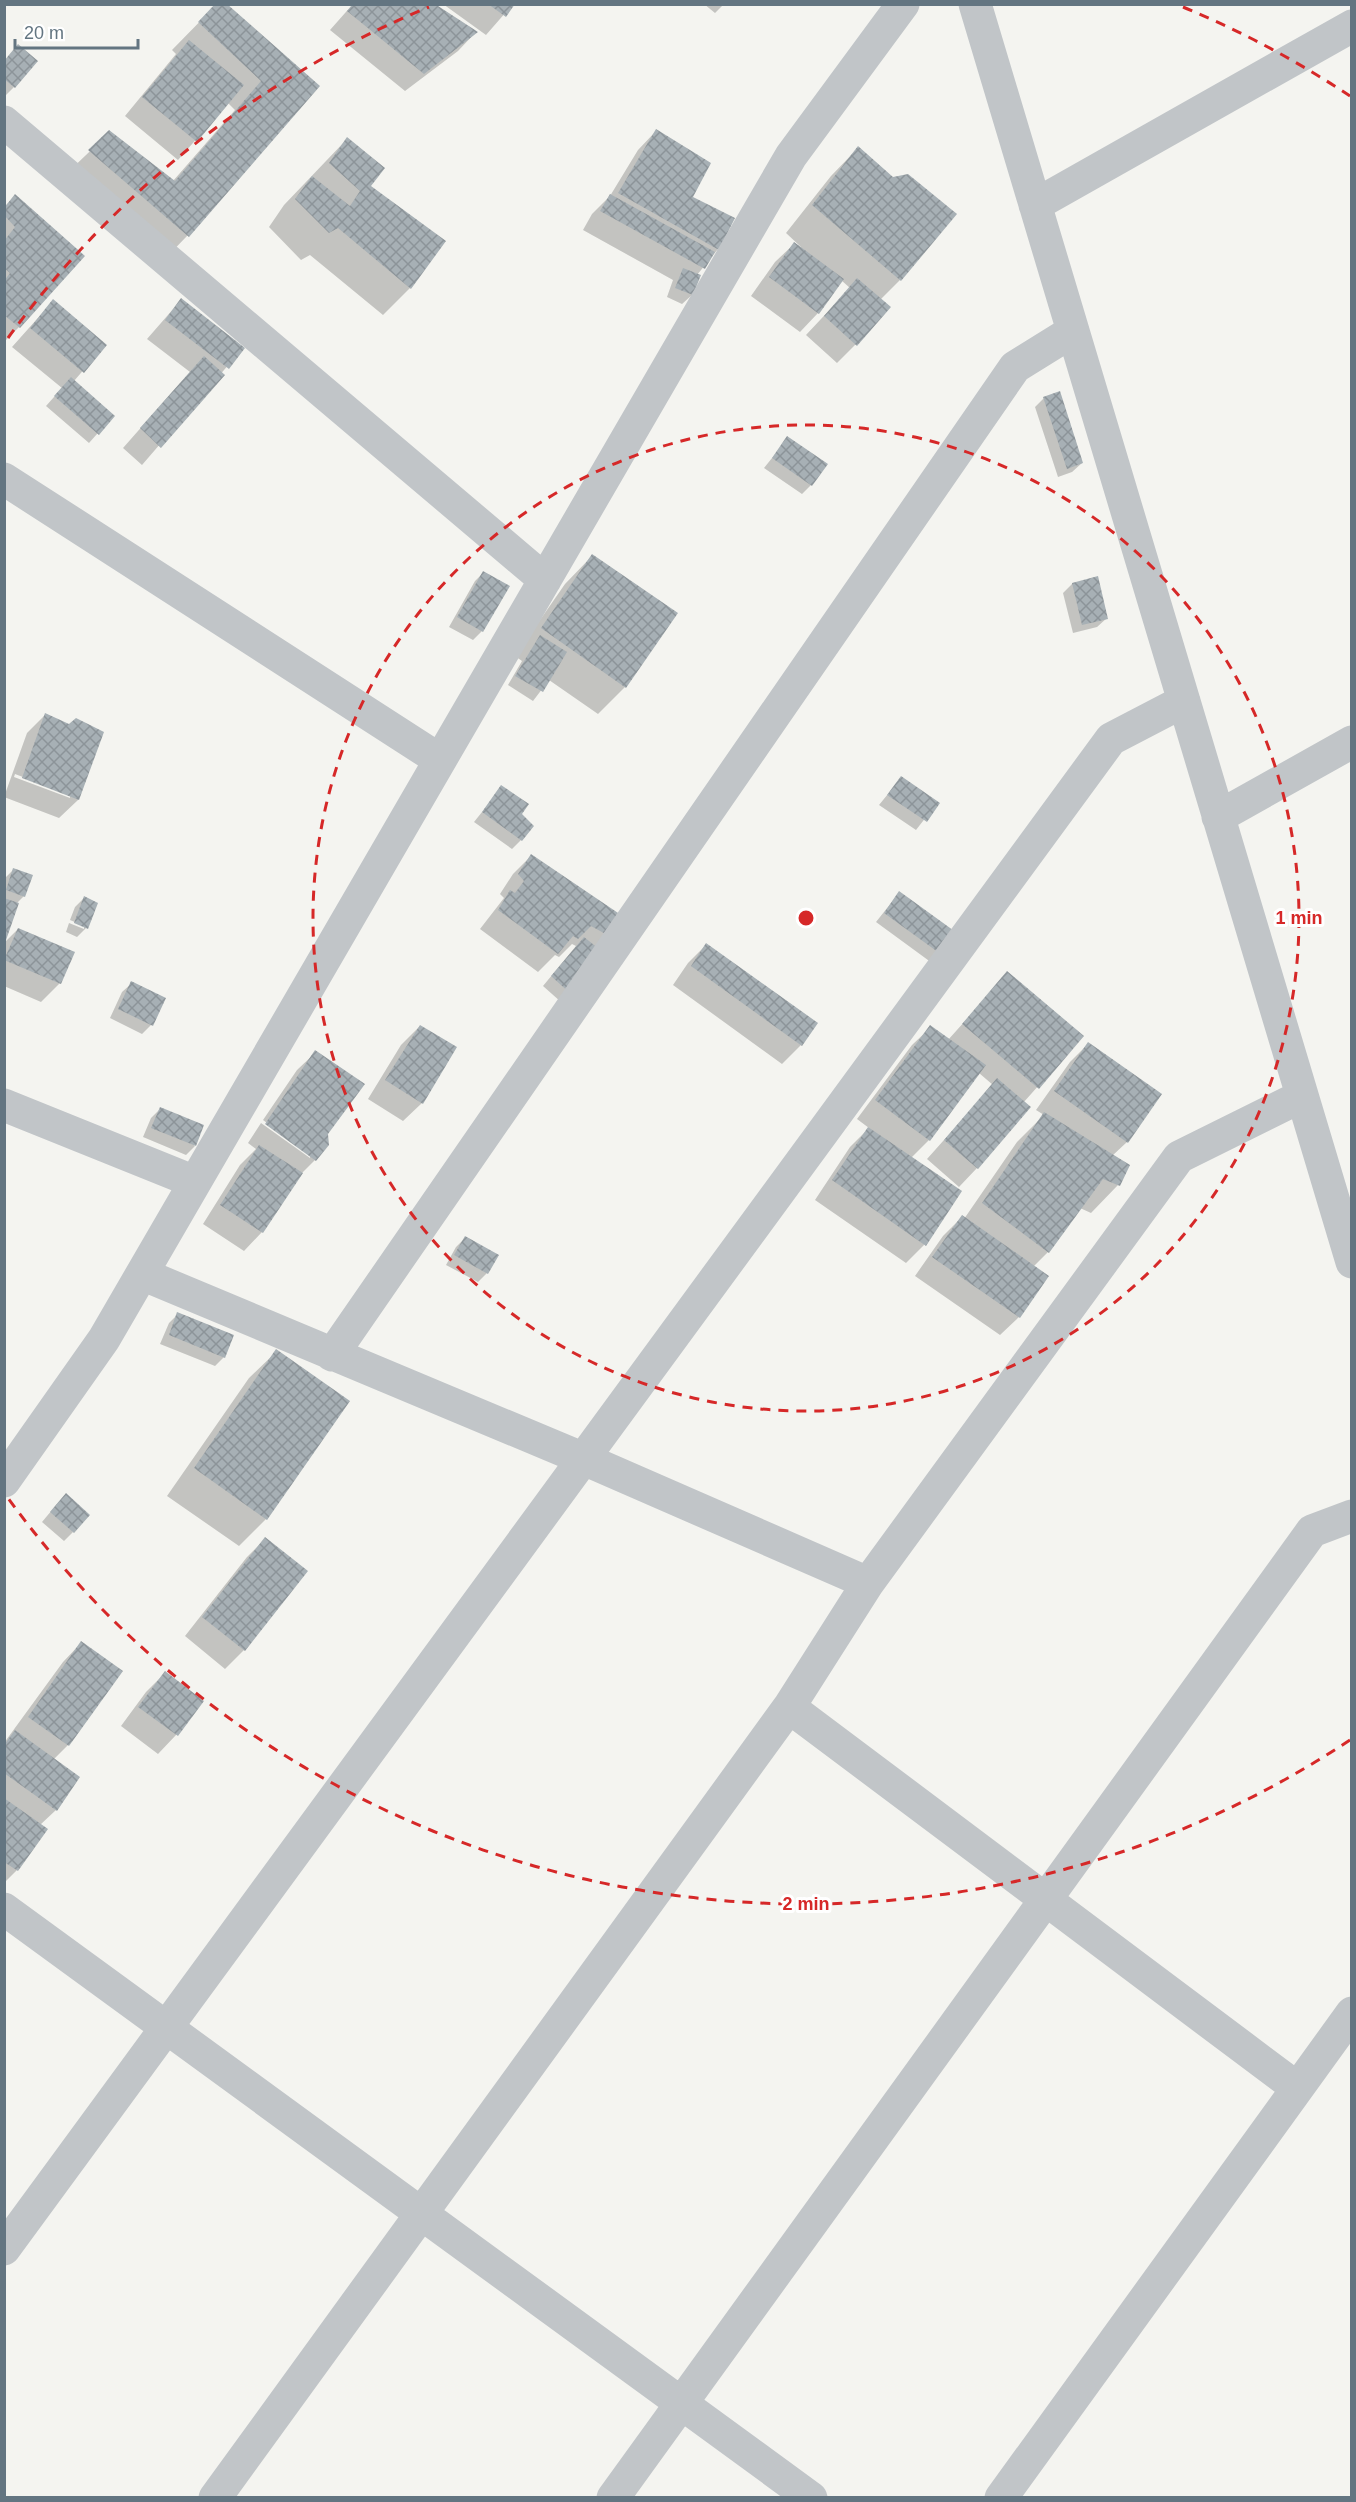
<svg xmlns="http://www.w3.org/2000/svg" width="1356" height="2502" viewBox="0 0 1356 2502" font-family="Helvetica,sans-serif">
  <defs>
    <pattern id="building-cross-hatch" width="8" height="8" patternUnits="userSpaceOnUse" patternTransform="scale(1.5)"><rect width="8" height="8" fill="#a7b0b5"/><path d="M0 0l8 8M0 8l8-8" fill="none" stroke="#8c9499"/></pattern>
  </defs>
  <rect width="100%" height="100%" fill="#f4f4f0"/>
  <!-- shadow -->
  <path fill="#0003" fill-rule="evenodd" d="M217 4 317 86 187 236 160 264 62 178 110 132 173 181 235 110 228 103 178 160 125 116 176 54 172 50Z
    M353 4 476 32 458 51 405 91 330 30Z
    M443 4H513L486 35Z
    M704 4H724L715 13Z
    M4 61 14 87 5 96 4 95Z
    M656 131 718 249 697 275 692 295 682 304 667 297 673 280 583 230 592 214 610 196 638 150Z
    M347 139 410 288 383 315 310 255 301 260 269 227 284 205Z
    M858 148 900 280 880 300 855 345 837 363 806 335 850 288 841 280 818 313 800 332 751 296 775 262 794 244 800 248 801 247 786 233 831 176Z
    M15 196 19 327 4 342V207Z
    M181 300 243 348 142 465 123 448 190 372 147 339Z
    M53 301 105 345 74 381 113 416 89 443 46 406 62 388 12 347Z
    M1044 398 1082 463 1072 472 1058 477 1035 407Z
    M788 438 811 485 802 494 764 468Z
    M592 556 625 687 598 714 549 680 533 701 508 685 522 661 515 656 565 584Z
    M484 572 508 586 482 631 473 640 449 627 475 581Z
    M1097 578 1107 618 1097 627 1073 633 1063 593 1072 584Z
    M46 714 69 726 102 733 78 800 59 818 4 797 27 733ZM15 774 70 795V798L14 777Z
    M901 778 937 803 916 830 879 805Z
    M502 787 520 814 521 840 512 849 474 822Z
    M531 856 622 917 561 1002 543 986 576 946 572 944 559 957 555 955 538 972 480 929 504 898 500 894 513 874Z
    M13 870 24 896 16 904 4 939V879Z
    M899 893 955 933 932 963 876 922Z
    M84 898 86 928 77 937 66 932 69 923 84 929V926L70 920 75 907Z
    M18 929 60 983 41 1002 4 986V943Z
    M706 945 816 1024 801 1045 782 1064 673 985 688 963Z
    M1008 973 1082 1037 1023 1103 977 1168 959 1187 927 1159 993 1085 979 1073 929 1140 911 1158 924 1245 906 1263 815 1200 850 1147 869 1128 857 1119 912 1045 931 1027 948 1040Z
    M132 983 164 999 151 1025 142 1034 110 1018 122 992Z
    M420 1026 422 1103 403 1121 368 1099 401 1045Z
    M1088 1044 1127 1142 1112 1156 1118 1185 1091 1213 1080 1208 1048 1252 1033 1267 1019 1317 1000 1335 915 1276 943 1236 962 1217 964 1219 1017 1142 1044 1115 1036 1110 1070 1062Z
    M316 1052 327 1134 315 1160 299 1176 262 1232 244 1251 203 1224 240 1165 256 1149 248 1143 261 1123 310 1158V1155L263 1120 297 1070Z
    M160 1109 195 1146 186 1155 143 1137 151 1118Z
    M465 1238 487 1273 478 1282 446 1265 456 1247Z
    M178 1314 224 1357 215 1366 160 1344 169 1323Z
    M277 1351 266 1519 239 1546 167 1496 249 1378Z
    M57 1504 73 1532 64 1541 42 1522Z
    M265 1539 306 1571 244 1650 225 1669 185 1636 247 1557Z
    M81 1643 68 1745 53 1760 56 1810 40 1825 17 1870 4 1883V1743L63 1662Z
    M165 1673 202 1701 176 1735 158 1754 121 1726 146 1692Z"/>
  <!-- building -->
  <path fill="url(#building-cross-hatch)" d="M215 4H227L320 86 189 237 88 150 109 130 175 181 261 81 198 22Z
    M353 4H435L478 32 424 74 347 11Z
    M488 4H515L506 17Z
    M189 40 244 85 197 142 142 97Z
    M18 44 38 61 15 88 4 79V61Z
    M656 129 711 163 693 197 735 218 719 250 618 193Z
    M347 137 385 168 371 186 446 241 411 289 338 228 329 233 295 199 312 176 350 206 360 191 329 163Z
    M858 146 893 177 908 174 957 214 901 281 812 205Z
    M15 194 85 256 20 328 4 315V281L10 273 4 268V241L15 227 4 215V208Z
    M610 194 715 252 705 269 600 211Z
    M794 242 844 279 819 314 769 277Z
    M683 268 701 275 693 295 675 288Z
    M857 278 891 307 857 346 824 316Z
    M181 298 245 348 229 369 165 320Z
    M53 299 107 345 84 373 30 328Z
    M204 356 225 375 161 448 140 428Z
    M71 377 115 416 99 435 54 396Z
    M1060 391 1083 463 1067 469 1043 397Z
    M787 436 828 464 812 486 772 458Z
    M592 554 678 613 626 688 541 628Z
    M483 571 510 586 483 632 457 617Z
    M1098 576 1108 619 1082 625 1072 583Z
    M540 635 567 652 543 692 515 676Z
    M45 713 69 724 76 718 104 732 79 800 22 778Z
    M901 776 940 803 927 822 887 795Z
    M501 785 529 804 522 814 534 826 522 841 482 812Z
    M531 854 624 917 611 937 591 926 578 939 573 936 558 954 498 910 510 890 515 893 524 881 518 874Z
    M13 868 33 875 25 897 6 890Z
    M899 891 957 933 942 955 884 913Z
    M84 896 98 903 88 929 74 923Z
    M4 898 19 903 5 943H4Z
    M18 928 75 952 61 984 4 960Z
    M584 937 604 953 571 994 551 976Z
    M706 943 818 1023 802 1046 691 966Z
    M1007 971 1084 1036 1039 1089 962 1024Z
    M131 981 166 998 153 1026 118 1009Z
    M420 1025 457 1047 423 1104 385 1080Z
    M930 1025 986 1065 930 1141 875 1100Z
    M1088 1042 1162 1094 1128 1143 1054 1091Z
    M315 1050 365 1084 328 1134 329 1145 316 1161 265 1124Z
    M997 1078 1031 1107 978 1169 944 1140Z
    M160 1107 204 1125 196 1146 151 1128Z
    M1044 1112 1130 1165 1120 1186 1103 1179 1049 1253 982 1203Z
    M868 1127 962 1191 926 1246 832 1180Z
    M259 1145 303 1173 263 1233 220 1205Z
    M962 1215 1049 1276 1020 1318 932 1257Z
    M465 1236 499 1255 488 1274 454 1255Z
    M177 1312 234 1335 225 1358 169 1335Z
    M276 1349 350 1401 267 1520 194 1468Z
    M66 1493 90 1515 74 1533 50 1512Z
    M265 1537 308 1571 245 1651 202 1617Z
    M81 1641 123 1671 69 1746 28 1717Z
    M165 1671 204 1701 178 1736 138 1707Z
    M15 1730 80 1777 57 1811 4 1773V1745Z
    M4 1798 48 1829 18 1871 4 1862Z"/>
  <g fill="none" stroke-linecap="round" stroke-linejoin="round">
    <!-- minor -->
    <path stroke="#c1c5c8" stroke-width="33" d="M975 4 1352 1262
      M4 122 545 580
      M1035 205 1352 26
      M4 479 440 760
      M1218 817 1352 742
      M4 1105 195 1182
      M142 1274 584 1459 868 1583
      M332 1355 1015 367 1073 331
      M4 1481 104 1339 791 156 903 4
      M789 1707 1297 2088
      M4 1909 811 2498
      M4 2249 1111 739 1184 701
      M215 2498 789 1707 868 1583 1179 1157 1302 1096
      M613 2498 1312 1531 1352 1516
      M1001 2498 1352 2013"/>
  </g>
  <!-- distance rings -->
  <g fill="none" stroke="#d62828" stroke-width="3" stroke-dasharray="10 8">
    <circle cx="806" cy="918" r="493"/>
    <path d="M1350 1740A986 986 0 0 1 8 1498M8 338A986 986 0 0 1 429 7M1183 7A986 986 0 0 1 1350 96"/>
  </g>
  <circle cx="806" cy="918" r="9" fill="#d62828" stroke="#fff" stroke-width="3"/>
  <g font-size="18" text-anchor="middle" font-weight="bold" fill="#d62828" stroke="#fff" stroke-width="6" stroke-linejoin="round" paint-order="stroke">
    <text x="1299" y="924">1 min</text>
    <text x="806" y="1910">2 min</text>
  </g>
  <!-- border -->
  <rect width="1356" height="2502" fill="none" stroke="#637581" stroke-width="12"/>
  <!-- scale -->
  <path d="M15 39v9h123v-9" fill="none" stroke="#637581" stroke-width="3"/>
  <text x="24" y="39" font-size="18" fill="#637581" stroke="#ffffff" stroke-width="4.5" paint-order="stroke">20 m</text>
</svg>
